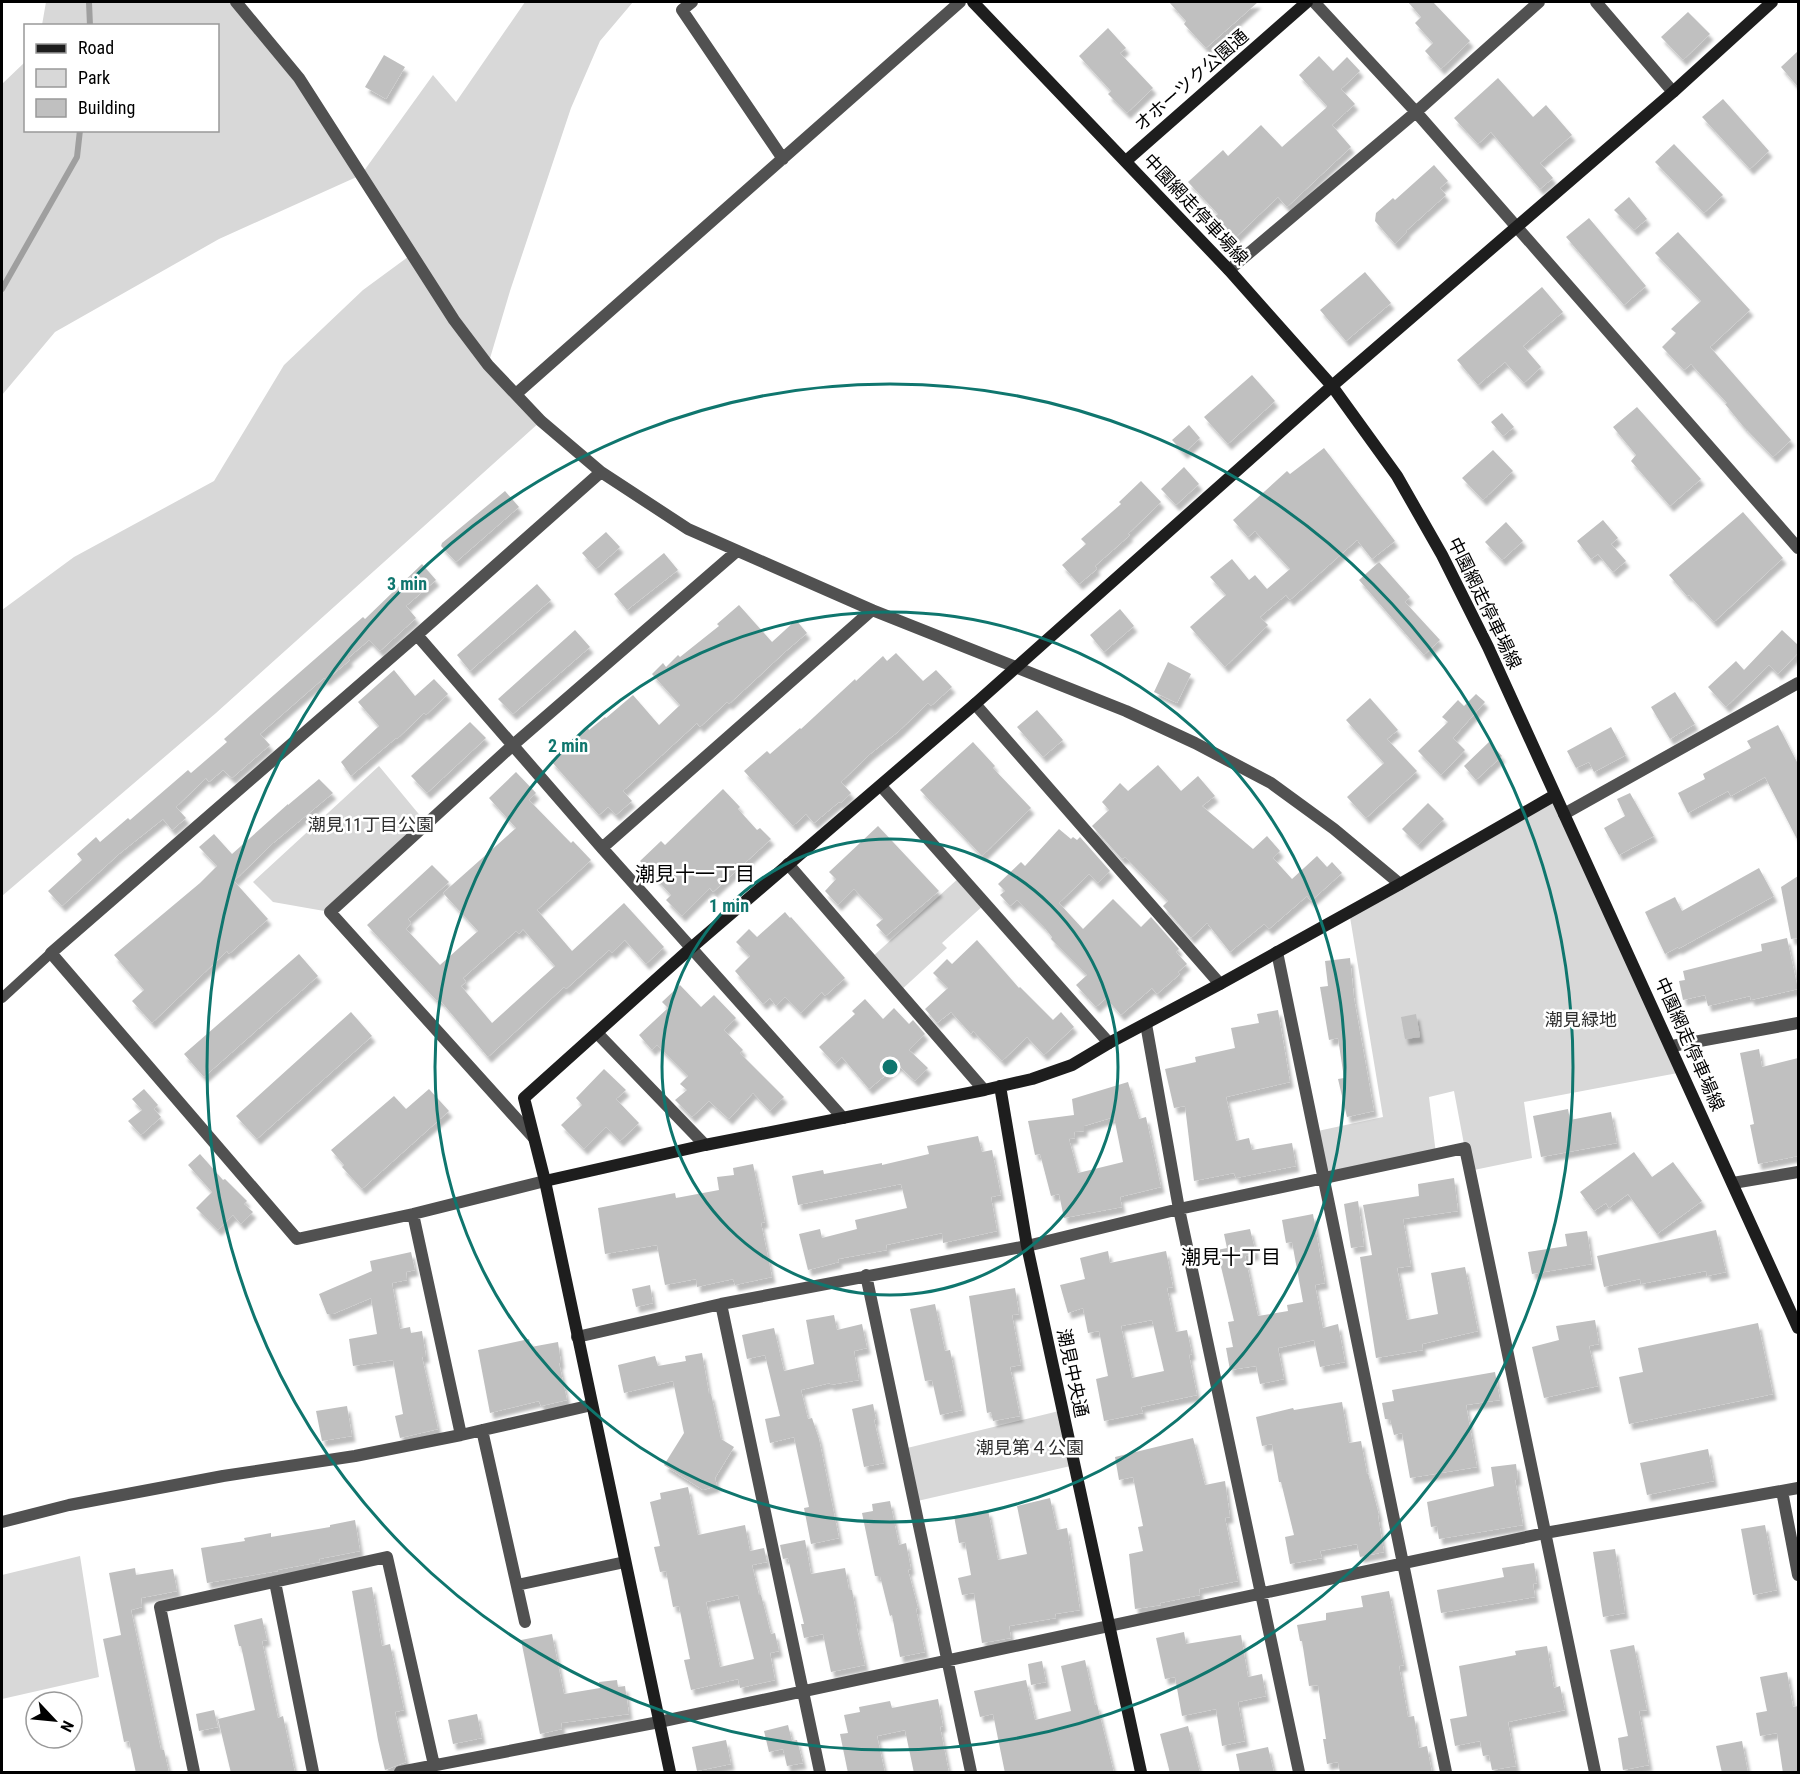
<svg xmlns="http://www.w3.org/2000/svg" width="1800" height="1774" viewBox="0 0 1800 1774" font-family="'Roboto Condensed','Noto Sans JP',sans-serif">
  <defs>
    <filter id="shadow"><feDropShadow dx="3.5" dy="6" stdDeviation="1.5" flood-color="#0004"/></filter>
  </defs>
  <rect width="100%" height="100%" fill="#fff"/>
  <!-- green -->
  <path fill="#d8d8d8" d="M46 2H236L241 7 361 175 433 75 456 102 525 2H633L600 41 571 108 510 291 488 365 541 421 216 713 2 896V610L74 557 214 481 284 365 363 290 412 254 361 175 219 239 55 332 2 395V84L25 62 26 130H218V26L42 25Z
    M379 766 427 824 330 912 273 902 253 882Z
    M1555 795 1683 1072 1524 1102 1532 1158 1469 1171 1454 1091 1429 1097 1436 1154 1322 1177 1313 1132 1383 1117 1349 911Z
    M961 876 985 904 942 943 947 948 899 992 870 959Z
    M1063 1410 1075 1465 913 1502 903 1449Z
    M80 1556 99 1677 2 1699V1575Z"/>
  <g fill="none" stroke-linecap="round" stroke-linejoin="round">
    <!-- stream -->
    <path stroke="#9f9f9f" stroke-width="6" d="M89 2 90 26
      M2 289 77 157 80 130"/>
  </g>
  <!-- building -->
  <path fill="#c0c0c0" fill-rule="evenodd" filter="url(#shadow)" d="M1169 2H1258L1206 48 1184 24 1186 21Z
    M1408 2H1433L1470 41 1441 69 1425 51 1433 43 1415 23 1421 17Z
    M1688 12 1710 34 1683 60 1661 37Z
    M1108 28 1126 48 1120 53 1153 88 1127 113 1108 94 1111 91 1079 56Z
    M1798 51V87L1781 67Z
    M384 55 405 67 386 99 365 87Z
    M1319 56 1333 71 1347 57 1360 71 1341 89 1355 104 1332 125 1351 147 1287 207 1278 197 1235 238 1215 216 1218 214 1188 182 1223 150 1228 156 1261 125 1282 147 1326 108 1327 106 1299 75Z
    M1498 78 1533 117 1546 105 1572 135 1540 163 1553 178 1540 189 1491 132 1478 144 1454 118Z
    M1723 99 1769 151 1750 169 1702 117Z
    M1674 144 1723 195 1704 213 1655 162Z
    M1434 165 1448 181 1440 188 1446 195 1406 231 1407 232 1395 244 1375 221 1376 213 1393 198 1395 200Z
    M1629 197 1647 219 1634 230 1614 210Z
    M1589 218 1646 286 1624 305 1566 237Z
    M1678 232 1750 310 1710 347 1791 440 1773 457 1743 426 1725 404 1727 403 1691 364 1684 370 1662 347 1676 333 1671 329 1701 301 1655 253Z
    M1365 272 1391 303 1346 341 1320 310Z
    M1542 287 1563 312 1523 346 1541 367 1524 383 1505 362 1478 385 1457 360Z
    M1252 375 1275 401 1228 444 1204 417Z
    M1637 407 1701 479 1670 506 1631 461 1636 455 1613 427Z
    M1502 413 1514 427 1503 436 1491 422Z
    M1189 425 1200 438 1184 453 1172 440Z
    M1324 448 1395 541 1372 559 1357 540 1290 600 1286 595 1260 617 1268 625 1225 667 1190 627 1226 595 1210 577 1232 559 1249 580 1255 575 1267 589 1290 569 1255 531 1248 537 1233 520 1287 471 1290 474Z
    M1493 450 1513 471 1483 500 1462 478Z
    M1184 467 1199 484 1176 505 1161 489Z
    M1141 481 1161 502 1128 534 1130 535 1095 566 1097 569 1079 584 1062 565 1086 544 1081 539 1121 504 1119 502Z
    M505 491 519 507 456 562 441 546 442 543Z
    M1743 512 1783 558 1714 622 1689 595 1687 596 1669 575Z
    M1603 520 1618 538 1611 544 1626 561 1613 572 1598 554 1591 559 1577 541Z
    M1506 522 1523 541 1502 560 1485 542Z
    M606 532 620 547 596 569 582 553Z
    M664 553 678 570 627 610 614 594Z
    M1379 562 1410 597 1405 602 1440 640 1424 655 1359 580Z
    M422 564 436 580 406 606 416 618 380 651 369 640 348 658 350 660 326 680 324 678 260 734 270 745 232 778 223 770 209 782 206 778 176 807 186 818 172 830 163 819 119 854 62 906 48 891 82 860 77 854 96 837 100 842 128 818 130 820 188 770 191 773 227 742 224 739 251 715 363 617 365 619Z
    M537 584 551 600 470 671 457 655Z
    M739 605 772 642 796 620 807 633 786 651 729 704 727 702 700 727 697 723 623 791 632 801 616 815 608 807 599 815 551 761 588 728 589 730 605 717 606 718 633 695 659 725 680 705 652 674 663 663 666 667 678 655 680 657 719 626 717 624Z
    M1120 609 1134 626 1104 652 1090 635Z
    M575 630 590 647 513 714 498 699Z
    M1782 630 1798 645V653L1778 674 1769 665 1726 707 1708 687 1736 661 1744 670Z
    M896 653 923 681 936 670 952 687 931 706 928 703 899 731 870 754 841 782 851 793 841 803 839 802 814 823 806 814 793 826 744 771 767 751 770 754 800 728 801 729 855 679 856 681 883 656 887 661Z
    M1168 662 1191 674 1177 703 1154 692Z
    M394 670 415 696 434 679 448 694 426 715 424 713 397 739 396 738 351 776 341 762 379 726 358 702Z
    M1675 692 1695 724 1670 739 1651 707Z
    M1476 694 1485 702 1453 738 1465 750 1441 775 1418 751 1448 722 1442 717 1458 700 1464 706Z
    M1370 698 1398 730 1387 739 1417 771 1366 818 1347 797 1384 763 1346 720Z
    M1037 710 1063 740 1043 757 1017 727Z
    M470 722 486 738 427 793 411 776Z
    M1778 725 1798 764V841L1765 777 1731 796 1728 791 1688 813 1678 793 1705 779 1703 774 1751 748 1747 741Z
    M1611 727 1626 755 1594 772 1589 762 1576 768 1567 751Z
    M973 742 995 766 993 768 1031 808 982 856 920 790Z
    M1489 742 1502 756 1476 780 1464 766Z
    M1158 765 1181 791 1198 776 1215 796 1202 806 1253 849 1267 836 1280 851 1273 858 1292 879 1317 856 1327 867 1332 862 1342 873 1311 901 1307 896 1269 929 1264 924 1230 952 1207 923 1191 938 1163 906 1168 901 1125 857 1122 859 1092 826 1109 810 1102 802 1120 783 1128 791Z
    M516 772 536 793 529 800 571 843 573 841 591 860 537 910 572 951 624 903 664 947 646 964 625 940 612 953 609 950 566 989 564 987 488 1057 439 999 437 1001 367 925 432 865 449 882 408 919 411 923 406 929 440 965 478 931 443 893 516 828 489 798ZM523 929 555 966 492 1023 461 986 466 982 463 978 516 931 519 934Z
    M319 779 333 793 272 844 234 881 268 919 229 954 227 951 152 1023 132 1001 144 990 114 955 200 883 217 866 199 847 214 834 232 854 288 804V805Z
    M723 789 740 807 738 809 757 830 760 828 771 839 713 892 710 888 682 916 666 900 671 895 640 861 661 841 665 845Z
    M1630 793 1654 836 1619 855 1604 828 1625 816 1617 799Z
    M1428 803 1444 819 1418 845 1402 829Z
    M878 826 939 891 886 936 876 925 883 919 854 889 838 905 825 891 836 879 829 872Z
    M1059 829 1071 839 1073 837 1077 840 1080 837 1110 871 1098 883 1089 874 1059 903 1083 929 1113 899 1141 927 1151 917 1179 949 1176 952 1187 964 1178 972 1180 974 1157 994 1152 988 1121 1015 1106 998 1096 1007 1076 985 1087 975 1051 939 1052 937 1044 927 1017 900 1010 906 1000 895 1005 891 998 884 1021 862 1025 866Z
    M1759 868 1774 896 1678 949V947L1665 954 1645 912 1675 897 1682 911Z
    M1798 876V938L1791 939 1781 887Z
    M785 912 790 918 791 917 845 978 825 996 822 992 801 1013 785 997 776 1006 770 998 763 1004 735 971 750 956 736 942 749 929 757 937Z
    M1787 938 1798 989 1751 1000 1750 996 1708 1006 1705 995 1683 1000 1679 981 1685 980 1683 971 1762 951 1761 944Z
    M977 940 1019 988 1020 987 1053 1020 1061 1012 1074 1027 1044 1055 1027 1037 1002 1061 973 1031 971 1034 951 1012 937 1023 925 1009 948 988 933 973 947 959 952 964Z
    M299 954 318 976 204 1077 184 1054Z
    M1350 958 1354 998 1374 1111 1347 1117 1338 1079 1344 1078 1338 1038 1329 1040 1320 987 1328 986 1325 961Z
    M680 985 701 1007 714 995 736 1018 724 1030 743 1050 740 1053 784 1097 770 1111 753 1093 729 1119 709 1101 692 1117 675 1100 687 1090 680 1084 688 1076 657 1045 652 1050 639 1035 668 1008 662 1002Z
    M865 999 883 1019 894 1008 909 1024 913 1020 925 1034 909 1050 928 1068 915 1081 898 1065 869 1089 842 1057 835 1064 819 1047 855 1014 852 1011Z
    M1278 1010 1290 1082 1226 1097 1236 1141 1249 1138 1252 1150 1292 1143 1296 1166 1236 1178 1234 1173 1194 1181 1185 1106 1174 1108 1165 1069 1196 1062 1195 1057 1235 1048 1231 1028 1259 1023 1257 1014Z
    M351 1012 372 1036 257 1139 236 1116Z
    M1416 1014 1420 1037 1405 1039 1401 1017Z
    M1759 1049 1762 1067 1798 1058V1156L1758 1164 1750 1125 1754 1124 1740 1053Z
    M604 1069 626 1090 616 1099 639 1123 620 1141 606 1127 584 1149 561 1125 582 1105 576 1098Z
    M1128 1082 1139 1119 1146 1117 1161 1187 1120 1197 1122 1207 1064 1218 1059 1194 1051 1196 1040 1154 1035 1155 1028 1121 1074 1115 1072 1099ZM1114 1117 1123 1162 1078 1173 1069 1139 1075 1138 1074 1132 1084 1131V1126Z
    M144 1089 158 1105 154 1109 161 1117 141 1135 128 1121 142 1110 132 1099Z
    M429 1089 449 1111 362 1189 342 1167 344 1165 331 1150 394 1096 406 1109Z
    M1568 1109 1570 1120 1611 1112 1617 1143 1541 1157 1533 1116Z
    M978 1136 982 1152 992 1150 1001 1195 991 1197 997 1231 943 1243 942 1233 886 1245 887 1250 838 1259 839 1262 808 1270 799 1234 820 1229 822 1238 857 1229 855 1220 907 1208 901 1184 798 1205 792 1176 823 1170 824 1174 882 1163V1165L929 1154 927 1146Z
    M1634 1152 1652 1177 1673 1162 1702 1201 1657 1234 1628 1194 1609 1208 1606 1203 1594 1211 1580 1192Z
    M200 1154 223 1180 225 1179 247 1201 244 1204 253 1212 241 1224 233 1215 218 1230 196 1208 212 1192 188 1165Z
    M753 1164 765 1222 761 1223 772 1277 735 1285 733 1279 697 1287 696 1279 665 1285 657 1245 605 1254 598 1208 675 1193 676 1198 719 1190 717 1177 734 1175 733 1168Z
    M1454 1178 1458 1211 1403 1219 1411 1266 1397 1268 1407 1320 1438 1314 1431 1273 1465 1267 1478 1331 1422 1344 1423 1350 1376 1358 1360 1257 1372 1255 1363 1205 1419 1196 1418 1184Z
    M1358 1201 1364 1246 1351 1248 1344 1204Z
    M1313 1214 1325 1283 1315 1285 1323 1328 1338 1324 1345 1362 1320 1367 1314 1340 1278 1348 1284 1379 1260 1384 1256 1366 1230 1370 1226 1348 1233 1347 1228 1322 1234 1321 1217 1250 1227 1248 1224 1234 1250 1229 1256 1254 1245 1256 1258 1316 1288 1311 1287 1305 1303 1302 1292 1242 1286 1243 1282 1220Z
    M1716 1230 1726 1272 1707 1276 1706 1271 1641 1284 1640 1279 1604 1287 1597 1256Z
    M1587 1231 1592 1264 1532 1274 1528 1252 1567 1246 1565 1234Z
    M1108 1251 1110 1263 1166 1251 1173 1287 1167 1288 1176 1332 1187 1330 1192 1354 1189 1355 1197 1395 1141 1407 1143 1413 1104 1421 1096 1379 1108 1376 1099 1331 1088 1333 1083 1308 1068 1313 1060 1285 1085 1279 1080 1258ZM1152 1320 1164 1371 1132 1378 1121 1326Z
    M411 1252 415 1270 406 1272 407 1280 392 1283 400 1329 410 1327 411 1333 422 1331 426 1357H422L438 1429 400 1438 395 1416 403 1414 393 1360 353 1366 349 1339 377 1334 371 1298 333 1314H327L319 1294 372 1271 370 1261Z
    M650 1285 653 1303 636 1307 632 1289Z
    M1015 1288 1019 1314 1012 1315 1021 1365 1010 1367 1020 1416 993 1421 991 1412 987 1413 969 1296Z
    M935 1304 945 1351 950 1350 962 1410 940 1415 932 1380 925 1381 910 1309Z
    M834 1315 837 1330 862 1324 867 1348 854 1351 859 1380 830 1385V1383L801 1390 808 1419 812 1418 819 1439 839 1538 811 1544 804 1508 809 1507 794 1437 770 1443 765 1419 780 1416 765 1355 747 1359 742 1335 774 1328 784 1371 814 1364 806 1320Z
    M1595 1320 1599 1344 1589 1346 1598 1386 1544 1398 1532 1347 1559 1340 1556 1326Z
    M1758 1323 1773 1394 1629 1424 1619 1377 1643 1372 1638 1348Z
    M529 1339 531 1347 558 1342 561 1363H559L567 1400 541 1406 539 1401 490 1413 478 1350Z
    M702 1353 709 1394H711L721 1439 734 1447 715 1478 717 1486 703 1490 664 1465 684 1433 673 1381 624 1393 618 1365 655 1356 658 1366 686 1361 685 1356Z
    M1495 1372 1500 1400 1466 1405 1477 1467 1410 1478 1402 1433 1394 1435 1390 1419H1385L1382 1403 1394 1401 1392 1390Z
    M1342 1402 1349 1443 1361 1441 1367 1474 1368 1473 1379 1515 1378 1516 1384 1552 1360 1557 1357 1544 1320 1551 1322 1558 1290 1564 1285 1537 1294 1535 1281 1482H1279L1272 1444 1262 1446 1256 1417 1293 1408 1294 1410Z
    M873 1404 876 1419 874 1420 884 1463 864 1467 852 1409Z
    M347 1406 352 1436 322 1441 316 1411Z
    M1193 1438 1205 1485 1225 1481 1230 1517 1225 1518 1238 1581 1199 1589 1200 1595 1160 1603 1161 1605 1135 1609 1129 1554 1143 1551 1138 1527 1143 1526 1133 1477 1119 1480 1115 1457Z
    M1708 1449 1714 1481 1647 1495 1640 1463Z
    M1516 1464 1518 1480H1515L1523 1525 1439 1539 1437 1526 1431 1527 1427 1502 1494 1486 1491 1467Z
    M688 1487 698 1535 745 1525 750 1551 764 1548 767 1562 752 1565 759 1595H761L771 1634 775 1633 779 1651 770 1653 775 1680 740 1688 738 1679 691 1690 684 1660 690 1659 679 1606 673 1607 666 1571 660 1572 654 1547 660 1546 650 1502 661 1499 660 1493ZM738 1595 754 1659 720 1667 706 1602Z
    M1050 1498 1057 1530 1067 1528 1080 1610 1055 1614 1056 1618 1009 1626 1011 1638 982 1643 974 1593 962 1595 958 1578 971 1575 965 1542 959 1543 954 1516 988 1510 998 1560 1027 1554 1017 1506Z
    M890 1501 899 1545 906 1543 911 1569 908 1570 918 1608 916 1609 925 1652 900 1657 892 1615 890 1616 880 1576H875L862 1513 873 1511 872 1504Z
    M355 1520 360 1551 319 1559 320 1562 277 1570 278 1571 207 1583 201 1548 245 1541 244 1538 271 1533V1537L330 1527V1525Z
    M1765 1525 1777 1590 1753 1595 1741 1529Z
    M805 1540 811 1574 845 1568 849 1590H852L858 1624H856L865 1665 831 1672 823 1634 804 1638 801 1624H804L788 1558 783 1559 780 1545Z
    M1615 1549 1625 1613 1603 1617 1593 1552Z
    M1534 1563 1537 1583 1533 1584 1535 1597 1441 1613 1437 1590 1504 1577 1502 1568Z
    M135 1568 136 1575 173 1569 177 1591 141 1598 142 1607 131 1610 161 1750H164L169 1773H136L129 1741 124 1742 103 1639 121 1635 109 1573Z
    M372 1587 382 1646 390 1644 404 1710 395 1712 406 1762 385 1770 378 1740 352 1591Z
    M1389 1591 1404 1665 1399 1666 1408 1717 1414 1716 1419 1748 1427 1746 1432 1773H1340L1338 1762 1327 1764 1323 1739H1326L1318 1685 1309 1686 1302 1641H1300L1297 1625 1326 1620V1613L1363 1607 1361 1596Z
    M262 1618 267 1640 262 1641 271 1685 278 1718 283 1716 295 1773H231L218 1719 255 1710 241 1646H239L234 1625Z
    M1184 1632 1186 1644 1241 1635 1248 1677 1262 1674 1266 1696 1238 1702 1245 1741 1222 1746 1216 1709 1182 1716 1175 1677 1165 1679 1156 1638Z
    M552 1634 564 1694 600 1688 599 1682 617 1680 618 1687 625 1686 629 1714 561 1723 562 1729 540 1734 521 1640Z
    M1634 1645 1647 1710 1639 1711 1649 1765 1623 1770 1618 1738 1628 1736 1610 1650Z
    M1547 1646 1554 1688 1560 1686 1565 1710 1508 1722 1516 1766 1492 1770 1489 1755 1483 1756 1480 1741 1455 1746 1450 1719 1467 1716 1459 1666 1516 1655 1515 1651Z
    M1085 1660 1095 1705 1097 1704 1114 1773H1005L993 1714 980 1717 974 1691 1026 1680 1035 1720 1071 1711 1061 1666Z
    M1042 1661 1046 1682 1031 1685 1028 1664Z
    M1787 1672 1793 1707 1798 1706V1773H1783L1777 1733 1760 1736 1756 1713 1767 1711 1760 1677Z
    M938 1699 943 1726 940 1727 949 1773H914L905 1730 877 1736 885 1773H848L840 1734 848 1733 844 1715 860 1712 859 1707 890 1701 892 1708Z
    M214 1710 218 1727 199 1731 196 1714Z
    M477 1714 482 1738 453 1744 448 1720Z
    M788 1725 792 1741 797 1740 803 1763 787 1766 783 1749 769 1752 764 1731Z
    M1188 1726 1200 1773H1170L1160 1734Z
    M726 1740 731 1764 697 1771 692 1747Z
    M1742 1741 1748 1773H1722L1716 1746Z
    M1268 1747 1274 1773H1240L1236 1754Z"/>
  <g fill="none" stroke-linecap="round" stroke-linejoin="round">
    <!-- lane -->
    <path stroke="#515151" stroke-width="10" d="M2 998 51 953"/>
    <!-- street -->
    <path stroke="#515151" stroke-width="12" d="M236 2 299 78 454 320 488 365 541 421 601 472 688 529 872 610 1126 711 1195 743 1271 783 1334 829 1400 884
      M692 2 682 10 783 159
      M1314 2 1416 112 1798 548
      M1596 2 1673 92
      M1229 270 1416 112 1539 2
      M516 394 960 2
      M417 635 602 848 843 1118
      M975 704 1220 984
      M881 786 1109 1043
      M1564 814 1798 683
      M602 848 872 610
      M788 864 984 1090
      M1277 952 1446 1772
      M1146 1024 1179 1209 1299 1772
      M597 1033 705 1145
      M1672 1046 1798 1023
      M533 1137 330 912 513 745 737 551
      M545 1181 413 1214 297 1239 51 953 417 635 601 472
      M1733 1183 1798 1172
      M413 1214 461 1435
      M866 1275 971 1772
      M721 1304 820 1772
      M577 1337 721 1304 1027 1246 1179 1209 1465 1148 1595 1772
      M482 1430 525 1622
      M1782 1491 1798 1575
      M2 1522 69 1505 223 1476 355 1456 461 1435 592 1405
      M275 1582 313 1772
      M517 1585 625 1562
      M194 1772 160 1607 387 1557 434 1765
      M400 1772 659 1722 1545 1533 1798 1488"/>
    <!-- secondary -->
    <path stroke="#1e1e1e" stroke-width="12" d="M973 2 1229 270 1332 386 1397 476 1442 555 1488 647 1798 1328
      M1126 161 1307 2
      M1000 1086 1027 1246 1141 1772
      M545 1181 705 1145 984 1090 1032 1079 1072 1065 1109 1043 1220 984 1400 884 1555 795
      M670 1772 545 1181 524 1098 691 948 975 704 1332 386 1673 92 1772 2"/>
  </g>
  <!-- distance rings -->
  <g fill="none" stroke="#0f766e" stroke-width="3">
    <circle cx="890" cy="1067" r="228"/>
    <circle cx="890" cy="1067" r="455"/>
    <circle cx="890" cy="1067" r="683"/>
  </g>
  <g text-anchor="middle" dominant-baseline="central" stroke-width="5" stroke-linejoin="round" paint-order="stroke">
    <!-- street labels -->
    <g font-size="18" fill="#000" stroke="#fff">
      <text transform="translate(1191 80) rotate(-41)">オホーツク公園通</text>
      <text transform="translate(1196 209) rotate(47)">中園網走停車場線</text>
      <text transform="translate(1485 603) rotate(64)">中園網走停車場線</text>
      <text transform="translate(1690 1044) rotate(66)">中園網走停車場線</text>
      <text transform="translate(1073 1373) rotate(78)">潮見中央通</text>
    </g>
    <!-- park labels -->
    <g font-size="18" fill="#2f2f2f" stroke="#fff">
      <text x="371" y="824">潮見11丁目公園</text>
      <text x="1581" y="1019">潮見緑地</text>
      <text x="1030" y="1447">潮見第４公園</text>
    </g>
    <!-- neighbourhood labels -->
    <g font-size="20" fill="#000" stroke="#fff">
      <text x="695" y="874">潮見十一丁目</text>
      <text x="1231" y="1257">潮見十丁目</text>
    </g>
  </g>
  <circle cx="890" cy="1067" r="9" fill="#0f766e" stroke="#fff" stroke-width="3"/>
  <g font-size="18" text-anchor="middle" font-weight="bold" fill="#0f766e" stroke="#fff" stroke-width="5" stroke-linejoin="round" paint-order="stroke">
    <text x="407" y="590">3 min</text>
    <text x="568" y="752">2 min</text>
    <text x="729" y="912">1 min</text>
  </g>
  <!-- border -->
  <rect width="1800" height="1774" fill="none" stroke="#000000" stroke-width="6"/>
  <!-- legend -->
  <rect x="24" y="24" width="195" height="108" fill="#ffffff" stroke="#999999" stroke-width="1.5"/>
  <rect x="36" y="44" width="30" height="9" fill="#1e1e1e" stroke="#999999" stroke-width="1.5"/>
  <text x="78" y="54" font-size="18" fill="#000000">Road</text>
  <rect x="36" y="69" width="30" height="18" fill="#d8d8d8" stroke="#999999" stroke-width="1.5"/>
  <text x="78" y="84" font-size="18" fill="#000000">Park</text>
  <rect x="36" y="99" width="30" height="18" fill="#c0c0c0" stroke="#999999" stroke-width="1.5"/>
  <text x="78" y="114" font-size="18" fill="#000000">Building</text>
  <!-- north arrow -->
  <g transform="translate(54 1720) rotate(116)"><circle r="28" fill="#ffffff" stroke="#999999" stroke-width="1.5"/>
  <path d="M0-4.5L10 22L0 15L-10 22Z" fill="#000000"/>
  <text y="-9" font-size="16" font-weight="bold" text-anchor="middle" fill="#000000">N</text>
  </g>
</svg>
